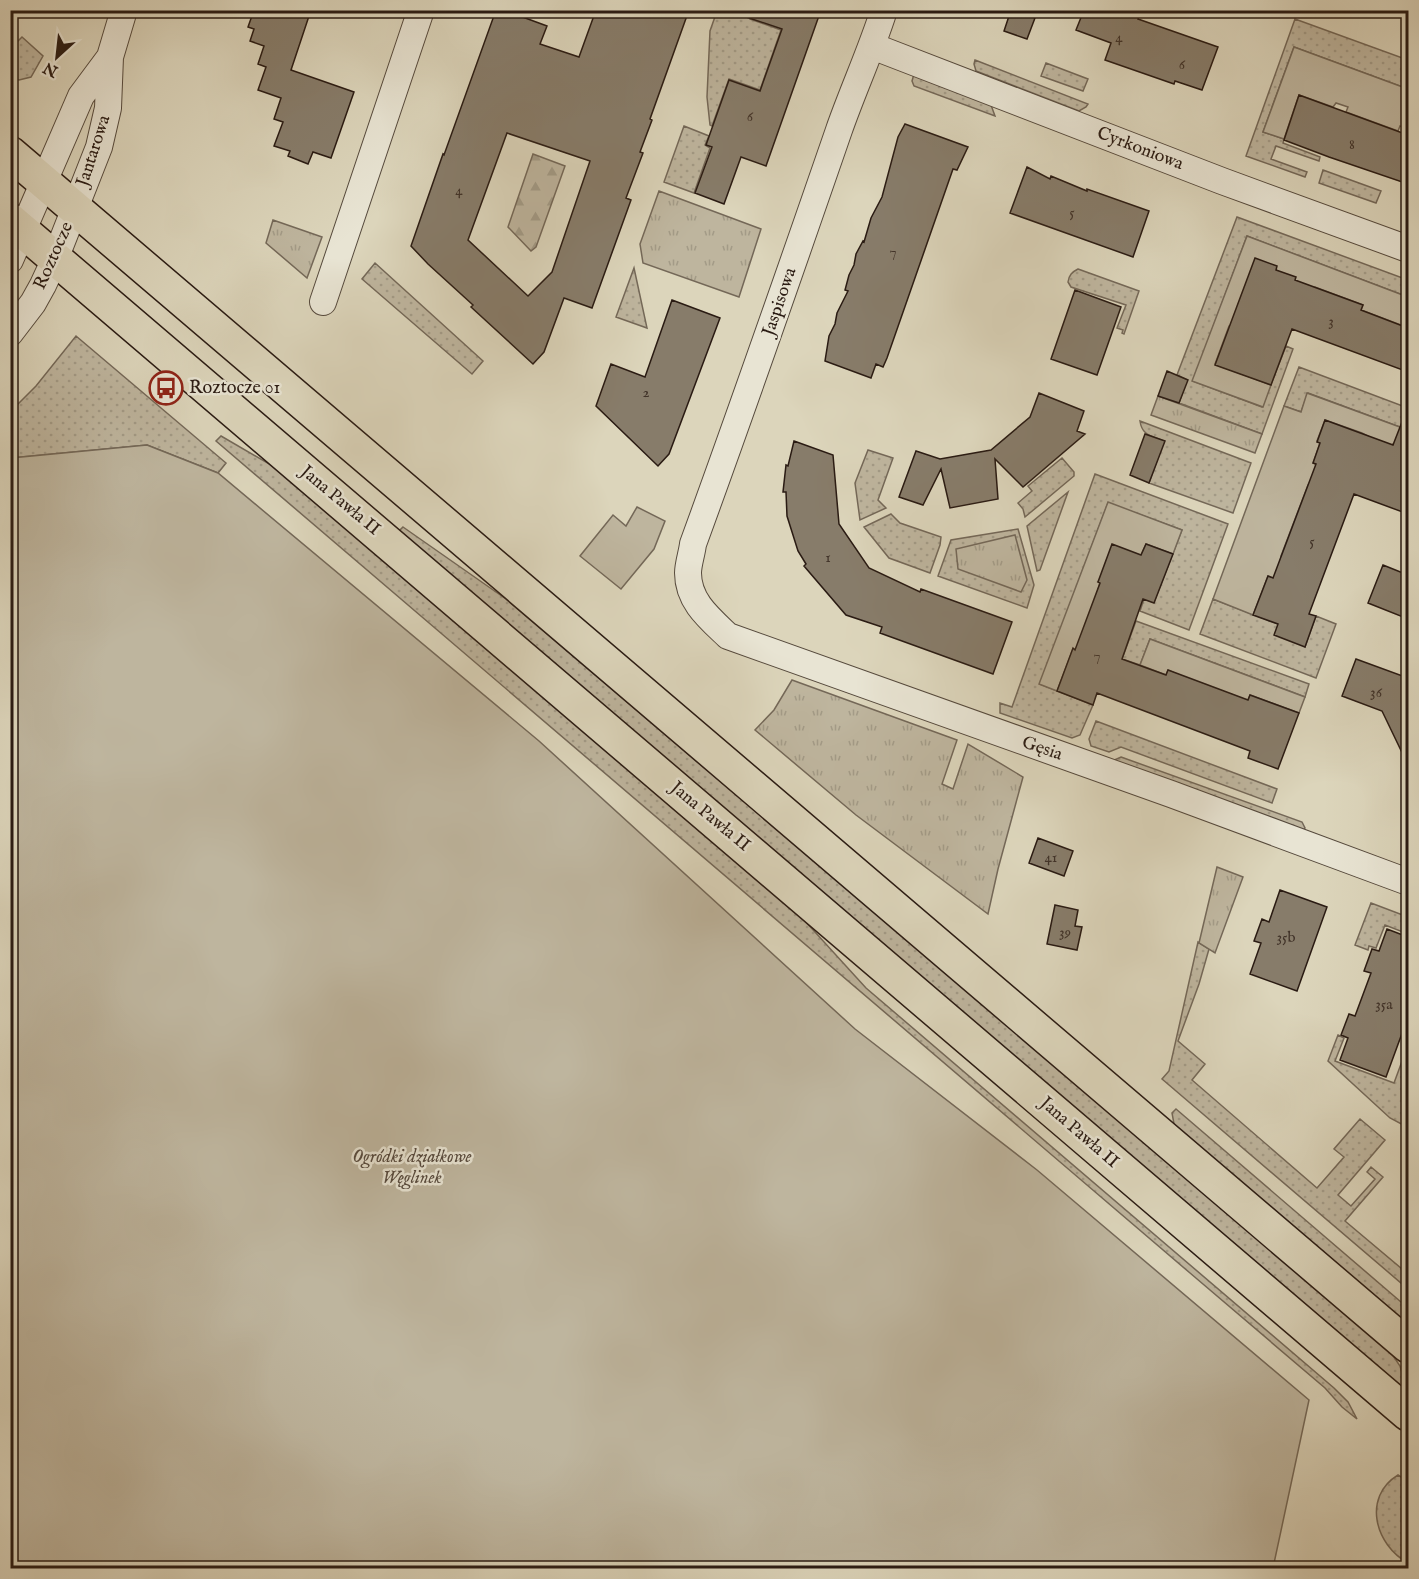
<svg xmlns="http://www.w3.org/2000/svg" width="1419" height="1579" viewBox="0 0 1419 1579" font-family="'IM FELL English',serif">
  <defs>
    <pattern id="grass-dots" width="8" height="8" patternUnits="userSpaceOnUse" patternTransform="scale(1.5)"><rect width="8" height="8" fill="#beb59e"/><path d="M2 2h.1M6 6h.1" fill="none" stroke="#a39b87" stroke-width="1.8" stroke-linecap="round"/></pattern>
    <pattern id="forest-firs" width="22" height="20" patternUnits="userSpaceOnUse" patternTransform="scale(1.5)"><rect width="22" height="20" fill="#beb59e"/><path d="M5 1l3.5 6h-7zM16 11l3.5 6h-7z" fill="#a39b87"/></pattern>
    <pattern id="park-tufts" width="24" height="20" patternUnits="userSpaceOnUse" patternTransform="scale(1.5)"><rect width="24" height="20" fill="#beb59e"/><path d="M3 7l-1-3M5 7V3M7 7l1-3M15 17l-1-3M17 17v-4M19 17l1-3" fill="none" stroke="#a39b87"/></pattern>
  </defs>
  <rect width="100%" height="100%" fill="#dcd5bb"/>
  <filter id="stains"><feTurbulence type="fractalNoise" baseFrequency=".00333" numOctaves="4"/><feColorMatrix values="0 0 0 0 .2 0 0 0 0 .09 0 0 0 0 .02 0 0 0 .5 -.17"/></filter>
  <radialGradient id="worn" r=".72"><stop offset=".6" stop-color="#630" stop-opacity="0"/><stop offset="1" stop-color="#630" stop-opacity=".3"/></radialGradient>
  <!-- grass -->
  <path fill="url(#grass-dots)" stroke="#746858" stroke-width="1.5" d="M717 11H753L750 19 781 30 760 90 729 79 712 126 710 125 707 97 710 31Z
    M1295 19 1408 60V89L1294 47 1263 132 1284 139 1283 143 1320 157 1319 161 1276 146 1271 159 1307 172 1305 177 1246 156Z
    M22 37 43 56 31 77 19 80 11 78V48Z
    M975 60 1088 104 1086 107 1079 111 976 71 974 64Z
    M1046 63 1088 79 1083 91 1041 76Z
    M914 74 991 105 995 116 914 86 912 81Z
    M684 126 709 136 705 145 710 148 694 193 664 182Z
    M1323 170 1381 191 1376 203 1319 183Z
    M1237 217 1408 280V297L1247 236 1193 381 1262 407 1286 346 1293 349 1262 434 1179 403 1187 380 1177 375Z
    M375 263 483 361 472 374 362 279Z
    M634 268 647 328 616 317Z
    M1078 269 1139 291 1124 334 1122 333 1123 330 1117 328 1126 305 1071 287 1068 282C1069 275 1072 272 1078 269Z
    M76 336 226 463 218 473 147 445 11 458V411L36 386Z
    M1299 367 1408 408V430L1308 393 1301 412 1284 406Z
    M1140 421 1251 463 1233 513 1149 483 1164 441C1152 436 1142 436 1140 421Z
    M221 436 278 469 794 909 866 988 1334 1388 1348 1402 1357 1419 1342 1407 1325 1388 1190 1273 216 441Z
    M868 450 893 458 878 500 886 508 860 520 855 483Z
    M1062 458 1074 472V476L1025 517 1023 509 1018 503 1032 491 1028 486Z
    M1095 474 1228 524 1189 630 1140 611 1144 599 1154 602 1182 530 1108 503 1040 684 1093 705 1080 735 1072 738 1000 713V703L1012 707Z
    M1068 492 1040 570 1037 571 1027 526Z
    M891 514 900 523 941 537 940 545 930 573 889 558 864 527Z
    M403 527 506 599 1390 1351 1400 1366 1405 1384 1404 1387H1401L399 531Z
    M1018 529 1034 585 1027 608 938 576 951 540Z
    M1213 599 1278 624 1305 647 1316 616 1336 624 1316 678 1200 634Z
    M1136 621 1309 684 1305 697 1150 639 1140 665 1122 659Z
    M1096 721 1277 789 1272 803 1121 747 1109 752 1091 746 1089 739Z
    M1121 757 1302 822 1305 828 1303 831 1110 762Z
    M1371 903 1408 917V934L1385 925 1376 948 1369 946 1368 950 1355 945Z
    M1198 942 1209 949 1199 984 1178 1041 1205 1064 1192 1080 1317 1188 1344 1157 1334 1149 1360 1119 1385 1140 1338 1195 1351 1206 1375 1179 1367 1172 1371 1167 1383 1177 1345 1221 1408 1274V1289L1162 1079 1169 1071Z
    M1338 1035 1344 1038 1335 1061 1394 1083 1408 1045 1407 1127 1390 1118 1328 1061Z
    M1176 1109 1408 1308V1327L1178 1128 1174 1124 1172 1113Z
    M1398 1475 1406 1480 1408 1485V1563C1375 1545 1362 1497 1398 1475Z"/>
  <!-- forest -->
  <path fill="url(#forest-firs)" stroke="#746858" stroke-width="1.5" d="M533 154 565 166 536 247 531 251 508 227Z"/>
  <!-- park -->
  <path fill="url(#park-tufts)" stroke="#746858" stroke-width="1.5" d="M659 191 761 229 739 297 643 263 640 244Z
    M273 220 322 237 307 278 266 243Z
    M1158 396 1262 434 1255 453 1151 415Z
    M1015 535 1027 580 1021 592 958 569 956 549Z
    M792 680 957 740 942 784 953 789 968 744 1023 777 998 869 988 914 856 815 755 730 774 710Z
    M1217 867 1243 877 1215 953 1199 943Z"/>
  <!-- garden -->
  <path fill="#beb59e" stroke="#746858" stroke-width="1.5" d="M1294 47 1408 89V129L1400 126 1398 131 1346 112 1348 107 1336 103 1333 107 1299 95 1284 139 1263 132Z
    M1247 236 1408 297V322L1406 327 1361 310 1363 305 1315 287 1229 326 1215 364 1271 385 1263 407 1192 381Z
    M1307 393 1408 430V450L1393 444 1391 449 1362 433 1325 420 1317 441 1320 443 1313 463 1320 466 1308 485 1281 556 1278 580 1268 576 1253 615 1213 599 1284 406 1301 412Z
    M147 445 218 473 539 741 855 1029 1037 1170 1309 1400 1273 1568H11V458Z
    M1108 502 1182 530 1173 554 1146 544 1141 555 1098 582 1100 583 1080 651 1073 649 1057 691 1039 684Z
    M637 507 665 521 654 549 621 589 580 556 613 515 626 526Z
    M1150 639 1305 697 1299 713 1250 695 1246 705 1168 670 1166 675 1140 665Z"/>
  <!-- building -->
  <path fill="#877c6a" stroke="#2a1b13" stroke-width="1.5" fill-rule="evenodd" d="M254 10H311L291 70 354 92 331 158 313 152 308 164 288 156 290 151 274 146 283 122 274 119 281 98 258 90 266 67 258 64 264 46 250 41 254 29 248 27Z
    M496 10 509 12 547 26 540 44 579 57 596 10H689L650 119 652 120 640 152 643 153 626 198 631 200 592 308 564 298 544 352 533 364 471 307 473 305 428 264 411 246 443 154 444 155ZM507 133 590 161 552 272 528 296 468 240Z
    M738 10H821L766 166 741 157 724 204 695 193 712 147 706 145 729 80 760 91 782 29 737 14Z
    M1011 10H1017L1035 18 1027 39 1004 31Z
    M1084 10H1142L1138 19 1218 47 1202 90 1175 81 1174 84 1105 60 1111 43 1076 30Z
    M1299 95 1408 135V184L1329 157 1284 140Z
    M905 124 968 147 957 170 953 169 887 358 883 367 876 364 871 378 825 361 829 336 835 324 837 313 848 291 845 290 849 275 854 265 856 254 863 241 864 242 871 218 882 197 898 137Z
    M1027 167 1050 179 1051 176 1087 191V189L1149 211 1133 257 1010 213Z
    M1255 258 1277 266 1276 270 1296 277 1295 280 1363 305 1361 310 1408 328V372L1292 329 1271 385 1215 365Z
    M1075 290 1121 307 1097 375 1051 359Z
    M672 300 720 318 669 454 658 466 596 406 611 364 645 377Z
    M1167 371 1188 380 1179 403 1158 396Z
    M1039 393 1084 411 1077 431 1085 434 1023 487 995 459 998 499 950 508 941 469 923 505 899 497 916 451 940 459 991 450 1030 417Z
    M1407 409H1408V514L1354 494 1309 614 1316 616 1305 647 1274 635 1278 624 1253 615 1268 576 1273 578 1316 464 1313 463 1320 443 1317 442 1325 420 1393 445Z
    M1145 434 1165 441 1149 483 1130 475Z
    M794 441 833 455 839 524 869 568 920 592 921 589 1012 622 993 674 880 633 882 627 846 615 804 566 806 564 798 551 787 516 786 492H783L786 465 788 466Z
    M1112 544 1141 555 1146 544 1173 554 1154 603 1143 599 1122 659 1166 675 1168 670 1248 700 1250 695 1299 713 1278 769 1248 758 1250 751 1097 693 1093 705 1057 691 1073 648 1075 650 1100 583 1098 582Z
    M1383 565 1408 575V619L1368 603Z
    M1356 659 1408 678V765L1382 711 1342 696Z
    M1038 838 1073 851 1064 876 1029 863Z
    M1280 890 1327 907 1297 991 1250 974 1261 943 1254 941 1262 919 1269 922Z
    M1055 905 1078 910 1075 926 1082 927 1077 950 1047 944Z
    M1387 929 1408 937V1017L1386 1077 1340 1060 1348 1038 1341 1035 1349 1014 1355 1016 1371 973 1364 971 1372 949 1379 951Z"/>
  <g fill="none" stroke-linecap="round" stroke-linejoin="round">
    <!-- minor casing -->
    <g stroke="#564a3d" stroke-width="28">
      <path id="minor" d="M884 10C871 51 853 90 839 130 791 269 743 407 693 544 692 553 688 564 688 573 688 601 709 618 728 636L1171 794 1408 882
        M872 46 1222 181 1408 249
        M10 260 81 96 110 57
        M323 302 421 10
        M10 333 33 303 43 285 55 259 99 147 108 108 110 57 124 10"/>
    </g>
    <!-- major casing -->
    <g stroke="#2a1b13" stroke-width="36">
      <path id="major" d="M10 153 1408 1346
        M10 220 1408 1414"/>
    </g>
    <!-- minor -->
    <use href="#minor" stroke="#e8e4d3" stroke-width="26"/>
    <!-- major -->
    <use href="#major" stroke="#dcd5bb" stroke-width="33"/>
  </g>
  <!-- icons -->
  <defs>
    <g id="bus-ring" transform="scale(1.725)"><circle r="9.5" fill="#e8e4d3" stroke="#8f2418" stroke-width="1.5"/><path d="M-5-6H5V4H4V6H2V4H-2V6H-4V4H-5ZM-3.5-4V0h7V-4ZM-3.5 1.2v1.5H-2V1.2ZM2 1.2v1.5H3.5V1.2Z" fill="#8f2418"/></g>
  </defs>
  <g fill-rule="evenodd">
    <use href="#bus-ring" x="166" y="388"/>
  </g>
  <g text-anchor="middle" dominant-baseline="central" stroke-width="5" stroke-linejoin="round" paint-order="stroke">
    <!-- number labels -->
    <g font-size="15" fill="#413329">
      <text x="1119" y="37">4</text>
      <text x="1182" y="64">6</text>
      <text x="750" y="116">6</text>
      <text x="1352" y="144">8</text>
      <text x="459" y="190">4</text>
      <text x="1072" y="212">5</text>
      <text x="893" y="251">7</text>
      <text x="1331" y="321">3</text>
      <text x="646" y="392">2</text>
      <text x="1312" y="541">5</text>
      <text x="828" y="557">1</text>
      <text x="1097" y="655">7</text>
      <text x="1376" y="692">36</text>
      <text x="1051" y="857">41</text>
      <text x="1065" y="932">39</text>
      <text x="1286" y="937">35b</text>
      <text x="1384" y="1004">35a</text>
    </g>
    <!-- street labels -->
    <g font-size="18" fill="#2a1b13" stroke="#e8e4d3">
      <text transform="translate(1140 149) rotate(21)">Cyrkoniowa</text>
      <text transform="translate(94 151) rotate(-72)">Jantarowa</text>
      <text transform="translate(54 256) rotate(-66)">Roztocze</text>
      <text transform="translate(780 302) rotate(-71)">Jaspisowa</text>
      <text transform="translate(340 501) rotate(40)">Jana Pawła II</text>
      <text transform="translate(1042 749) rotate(19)">Gęsia</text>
      <text transform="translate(710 817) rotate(40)">Jana Pawła II</text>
      <text transform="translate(1079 1133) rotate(41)">Jana Pawła II</text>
    </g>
    <!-- poi labels -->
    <g font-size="18" fill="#2a1b13" stroke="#e8e4d3" text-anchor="start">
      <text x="189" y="388">Roztocze 01</text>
    </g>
    <!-- park labels -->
    <g font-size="18" font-style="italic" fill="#56493d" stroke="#e8e4d3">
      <text x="412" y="1157">Ogródki działkowe<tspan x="412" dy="21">Węglinek</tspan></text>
    </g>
  </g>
  <!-- margin -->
  <rect width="1419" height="1579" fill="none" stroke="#dcd5bb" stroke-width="36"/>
  <rect x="12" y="12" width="1395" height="1555" fill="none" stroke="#2a1b13" stroke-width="3"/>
  <rect x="18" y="18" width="1383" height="1543" fill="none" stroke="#2a1b13" stroke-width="1.5"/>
  <!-- north arrow -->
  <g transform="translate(57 57) rotate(207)" stroke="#e8e4d3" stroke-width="4.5" paint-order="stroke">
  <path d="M0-4.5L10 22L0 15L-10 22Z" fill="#2a1b13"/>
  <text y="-9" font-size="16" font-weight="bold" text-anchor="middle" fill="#2a1b13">N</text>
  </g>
  <rect width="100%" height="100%" filter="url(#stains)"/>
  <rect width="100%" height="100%" fill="url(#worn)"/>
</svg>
